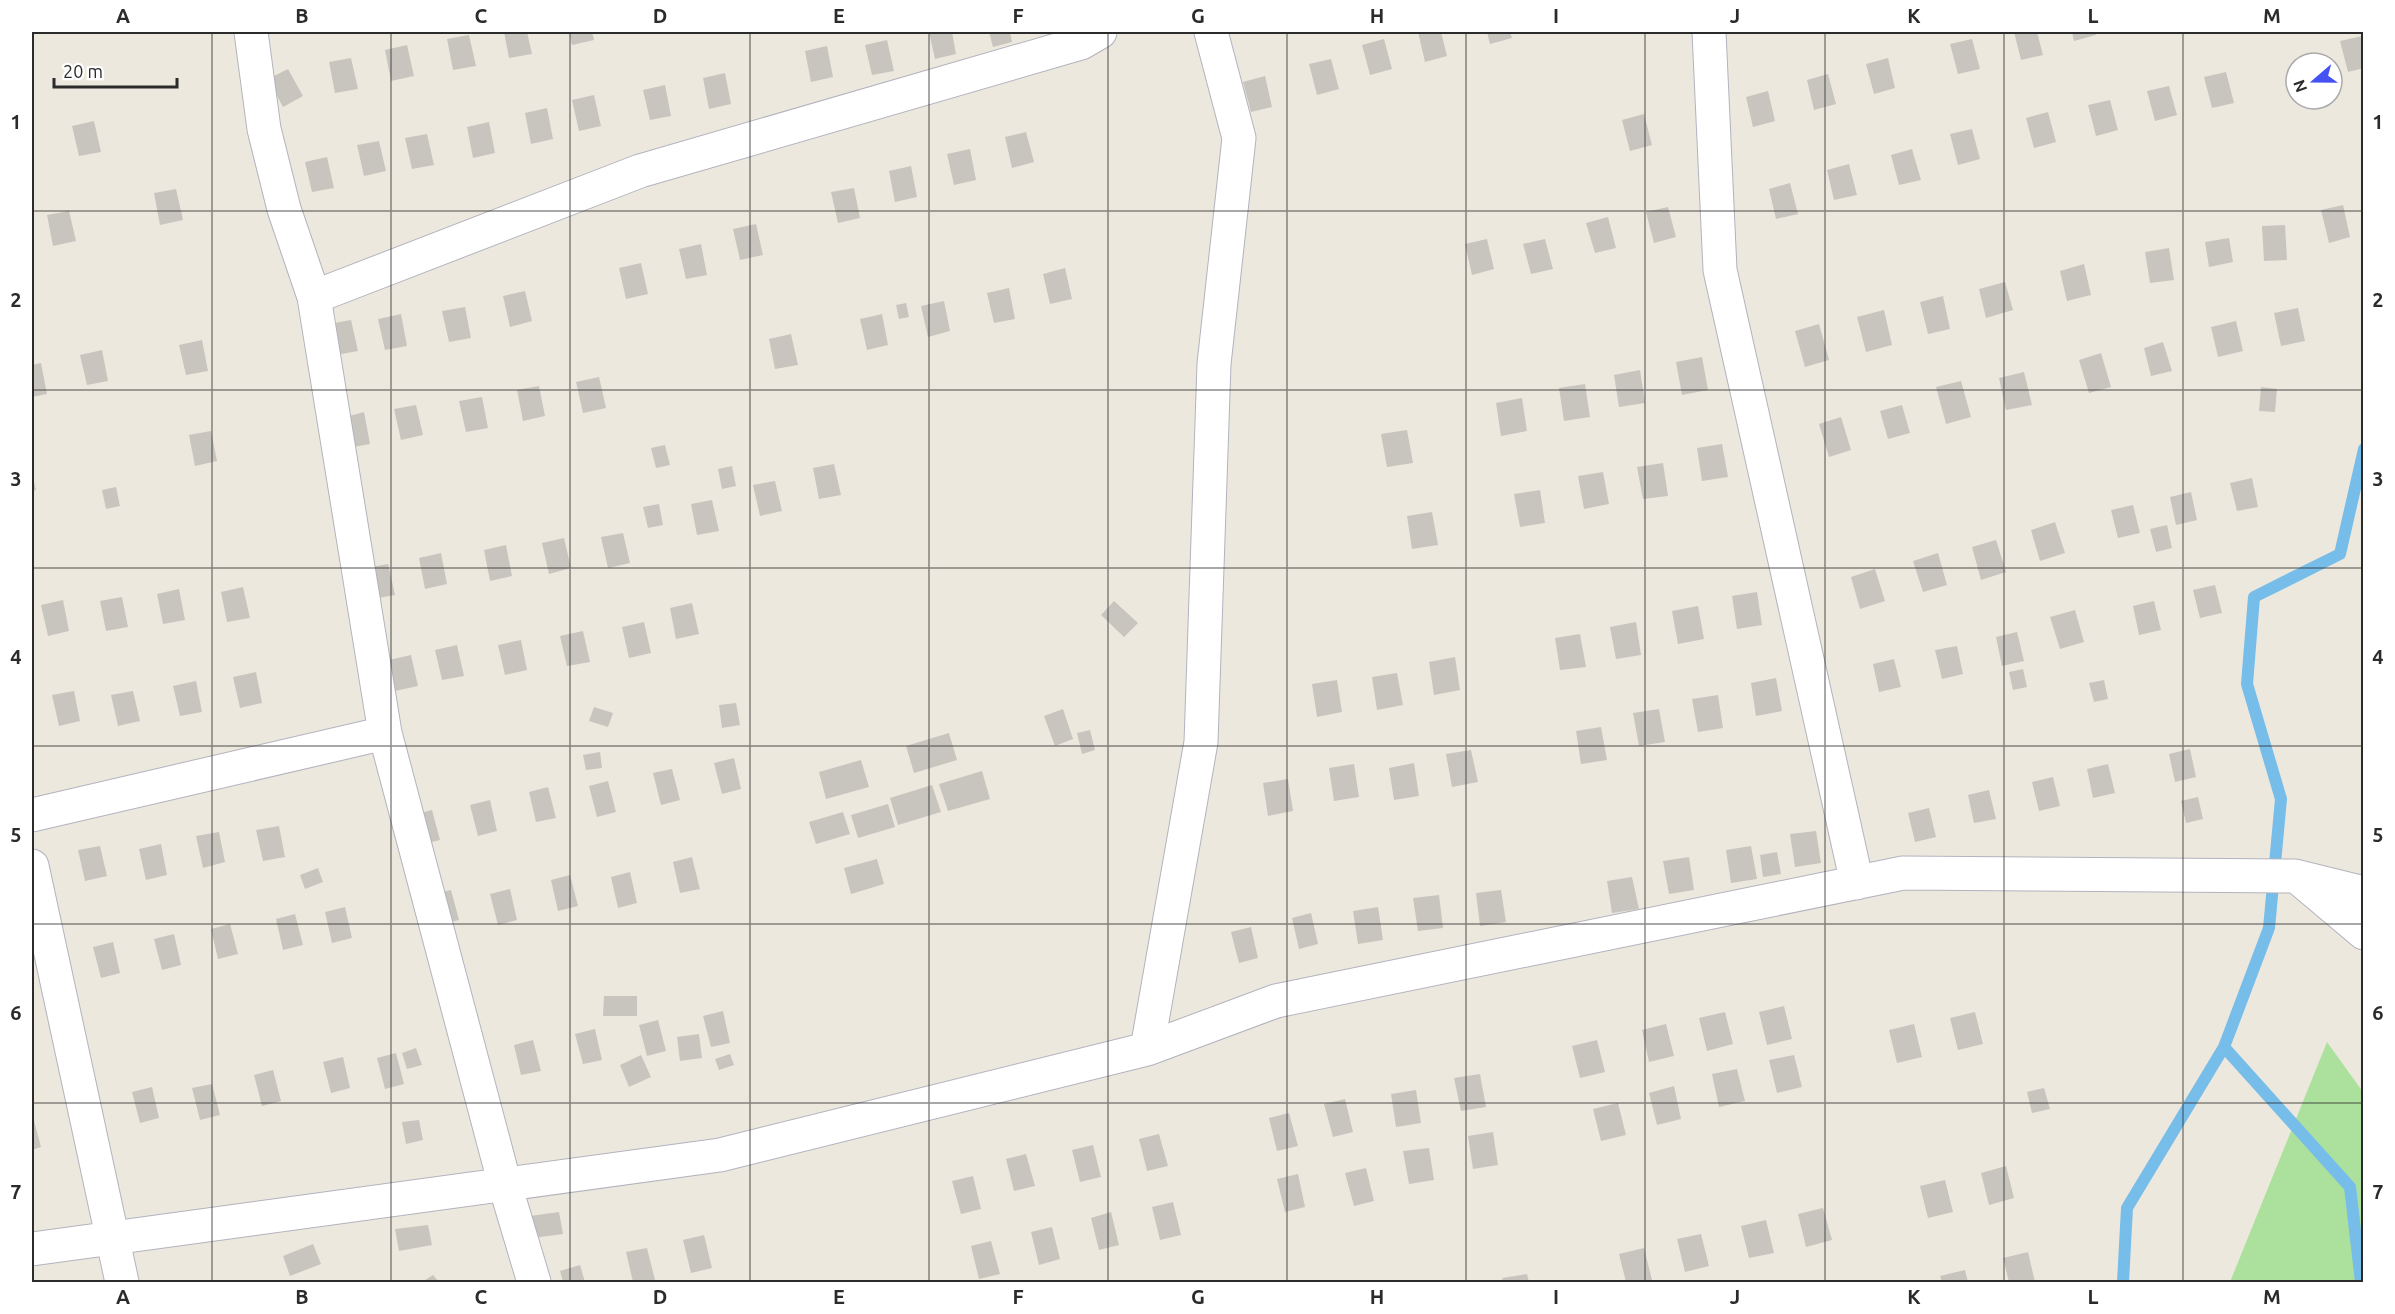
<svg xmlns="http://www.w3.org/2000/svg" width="2395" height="1314" viewBox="0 0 2395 1314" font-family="Ubuntu,sans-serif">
  <rect width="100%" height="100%" fill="#ede8de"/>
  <!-- green -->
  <path fill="#ace19d" d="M2327 1042 2363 1092V1282H2230Z"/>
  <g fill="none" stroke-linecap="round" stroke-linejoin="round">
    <!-- stream -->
    <path stroke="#76bdea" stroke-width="12" d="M2224 1047 2350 1187 2361 1282
      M2123 1282 2127 1208 2224 1047 2269 928 2281 799 2247 684 2254 597 2340 554 2364 449"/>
  </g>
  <!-- building -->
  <path fill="#c8c5be" d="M504 32H527L532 54 509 58Z
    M569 32H592L594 40 572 45Z
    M929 32H952L956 54 935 59Z
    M989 32H1010L1012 42 993 47Z
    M1418 32H1441L1447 56 1425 62Z
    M1487 32H1510L1512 38 1490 44Z
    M2014 32H2037L2043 55 2021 60Z
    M2072 32H2095L2096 35 2074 41Z
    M469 35 476 66 453 70 447 39Z
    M2362 36 2364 68 2348 72 2340 41Z
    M1384 39 1392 69 1370 75 1362 45Z
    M1972 39 1980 69 1958 74 1950 44Z
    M887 40 894 71 872 75 865 45Z
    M407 45 414 76 391 81 385 50Z
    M827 46 833 77 811 82 805 51Z
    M351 58 358 89 335 93 329 62Z
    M1888 58 1895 88 1874 94 1866 64Z
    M1331 59 1339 89 1317 95 1309 64Z
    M288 69 303 96 283 107 268 79Z
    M2226 72 2234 103 2212 108 2204 77Z
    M725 73 731 104 709 109 703 78Z
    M1828 74 1836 104 1814 110 1807 80Z
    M1265 76 1272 107 1251 112 1243 82Z
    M665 85 671 116 650 120 643 90Z
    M2169 86 2177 115 2155 121 2147 91Z
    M1768 91 1775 121 1753 127 1746 97Z
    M594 95 601 126 579 131 572 100Z
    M2110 100 2118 130 2096 136 2088 105Z
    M547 108 553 139 531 144 525 113Z
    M2048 112 2056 142 2034 148 2026 118Z
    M1644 114 1652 145 1630 151 1622 120Z
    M94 121 101 152 79 156 72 126Z
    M489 122 495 153 473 158 467 127Z
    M1972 129 1980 159 1958 165 1950 134Z
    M1026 132 1034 162 1012 168 1005 137Z
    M427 134 434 165 412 169 405 138Z
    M379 141 386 171 364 176 357 145Z
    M970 149 976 180 954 185 947 154Z
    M1912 149 1921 180 1899 185 1891 155Z
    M327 157 334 188 312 192 305 162Z
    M1849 164 1857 195 1834 200 1827 170Z
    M911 166 917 197 895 202 889 171Z
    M1790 183 1798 214 1776 219 1769 189Z
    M854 188 860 218 838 223 831 192Z
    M176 189 183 220 160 225 154 193Z
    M2343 205 2350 237 2329 243 2321 210Z
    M1668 207 1676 237 1654 243 1646 212Z
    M69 211 76 241 53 246 47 215Z
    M1608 217 1616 248 1595 253 1586 223Z
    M756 224 763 255 740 260 733 229Z
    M2285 225 2287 260 2264 261 2262 226Z
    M2229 238 2233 262 2209 267 2205 242Z
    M1487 239 1494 269 1472 275 1465 244Z
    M1545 239 1553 269 1531 274 1523 244Z
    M701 244 707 275 686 279 679 249Z
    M2169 248 2174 280 2150 283 2145 252Z
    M641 263 648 294 626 299 619 268Z
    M2084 264 2091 295 2067 301 2060 271Z
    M1065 268 1072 299 1050 304 1043 274Z
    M2005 282 2013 310 1986 318 1979 289Z
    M1009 288 1015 319 994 323 987 293Z
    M525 291 532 321 510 327 503 296Z
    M1943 296 1950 329 1928 334 1920 302Z
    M944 301 950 331 928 337 921 306Z
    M906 303 909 317 899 319 896 305Z
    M465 307 471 338 449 342 442 311Z
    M2298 308 2305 341 2281 346 2274 313Z
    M1884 310 1892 345 1866 352 1857 317Z
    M401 314 407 346 385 350 378 319Z
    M882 314 888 345 867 350 860 319Z
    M351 320 358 351 336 355 329 324Z
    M2236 321 2243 351 2218 357 2211 327Z
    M1819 324 1829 360 1805 367 1795 331Z
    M791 334 798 365 775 369 769 339Z
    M202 340 208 371 186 375 179 345Z
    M2163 342 2172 371 2151 376 2144 348Z
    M102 350 108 381 87 385 80 355Z
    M2101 353 2111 387 2089 393 2079 360Z
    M1702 357 1708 390 1682 395 1676 362Z
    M41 363 47 394 32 397V365Z
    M1640 370 1645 403 1619 407 1614 375Z
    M2024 372 2032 405 2006 410 1999 378Z
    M599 377 606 408 583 413 576 382Z
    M1961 381 1971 417 1946 424 1936 387Z
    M1585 384 1590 417 1564 421 1559 388Z
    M539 386 545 416 523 421 517 390Z
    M2261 387 2277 389 2275 412 2259 411Z
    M482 397 488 428 466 432 459 401Z
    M1522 398 1527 431 1501 436 1496 403Z
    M416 405 423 435 401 440 394 409Z
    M1902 405 1910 433 1888 439 1880 411Z
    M364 412 370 444 348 448 342 418Z
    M1841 417 1851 450 1829 457 1819 424Z
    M1407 430 1413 463 1387 467 1381 434Z
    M211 431 217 461 195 466 189 435Z
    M1722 444 1728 477 1702 481 1697 448Z
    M665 445 670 465 656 468 651 448Z
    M1663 463 1668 496 1643 499 1637 467Z
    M834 464 841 495 819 499 813 468Z
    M732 466 736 486 722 489 718 469Z
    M1603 472 1609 504 1584 509 1578 476Z
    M32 474 36 490 32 491Z
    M2252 478 2258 507 2237 511 2230 483Z
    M775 481 782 511 760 516 753 485Z
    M116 487 120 506 106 509 102 490Z
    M1540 490 1545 523 1520 527 1514 494Z
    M2191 492 2197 520 2176 525 2170 497Z
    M712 500 719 531 697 535 691 504Z
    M659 504 663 525 648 528 643 507Z
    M2133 505 2140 533 2118 538 2111 510Z
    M1432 512 1438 545 1412 549 1407 516Z
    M2055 522 2065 553 2040 561 2031 530Z
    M2167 525 2172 548 2156 552 2150 529Z
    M623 533 630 563 608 568 601 537Z
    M564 538 571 568 549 574 542 543Z
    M1996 540 2006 572 1981 580 1972 547Z
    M506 545 512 576 490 581 484 550Z
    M441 553 447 584 425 589 419 558Z
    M1938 553 1947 585 1923 592 1913 561Z
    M388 564 395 595 373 599 366 568Z
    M1875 569 1885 601 1860 609 1851 577Z
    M2215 585 2222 613 2200 618 2193 590Z
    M243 587 250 618 227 622 221 592Z
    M179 589 185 620 163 624 157 594Z
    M1757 592 1762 625 1737 629 1732 596Z
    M122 597 128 627 106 631 100 601Z
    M63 600 69 631 48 636 41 605Z
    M1114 601 1138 623 1124 637 1101 615Z
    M2154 601 2161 630 2139 635 2133 606Z
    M692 603 699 634 676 639 670 608Z
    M1698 606 1704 639 1678 644 1672 611Z
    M2075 610 2084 642 2060 649 2050 617Z
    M644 622 651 653 629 658 622 627Z
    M1636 622 1641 655 1616 659 1610 627Z
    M583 631 590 662 567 666 560 636Z
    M2017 632 2024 661 2002 666 1996 637Z
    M1580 634 1586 667 1560 670 1555 638Z
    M521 640 527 670 505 675 498 645Z
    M457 645 464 676 442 680 435 650Z
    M1957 646 1963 674 1942 679 1935 650Z
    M411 655 418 686 395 691 389 660Z
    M1455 657 1460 690 1434 695 1429 662Z
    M1894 659 1901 687 1879 692 1873 664Z
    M2023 669 2027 687 2013 690 2009 672Z
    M256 672 262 703 240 708 233 677Z
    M1397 673 1403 705 1377 710 1372 677Z
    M1776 678 1782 711 1756 716 1751 683Z
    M1337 680 1342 712 1317 717 1312 684Z
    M2104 680 2108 699 2094 702 2089 683Z
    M196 681 202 712 180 716 173 686Z
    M74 691 80 721 59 726 52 695Z
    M133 691 140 721 118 726 111 695Z
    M1718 695 1723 728 1698 732 1692 699Z
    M736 703 740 725 722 728 719 705Z
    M594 707 613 713 608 727 589 721Z
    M1063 709 1073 739 1055 746 1044 716Z
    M1659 709 1665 742 1639 746 1633 713Z
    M1601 727 1607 760 1581 764 1576 731Z
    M1090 730 1095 750 1082 754 1077 733Z
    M949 733 957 760 914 773 906 746Z
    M2190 749 2196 777 2175 782 2169 754Z
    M1471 750 1478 782 1452 787 1446 754Z
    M600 752 602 768 586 770 583 755Z
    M734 758 741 789 722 794 714 763Z
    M861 760 869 787 826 799 819 772Z
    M1414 763 1419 796 1394 800 1389 768Z
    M1354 764 1359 797 1334 801 1329 768Z
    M2108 764 2115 793 2093 798 2087 769Z
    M672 769 680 800 661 805 653 773Z
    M982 771 990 799 948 811 939 784Z
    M2053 777 2060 806 2039 811 2032 782Z
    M1288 779 1293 811 1268 816 1263 783Z
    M608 781 616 812 597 817 589 786Z
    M932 785 941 812 898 825 890 798Z
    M548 787 556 818 536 822 529 792Z
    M1989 790 1996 819 1974 823 1968 795Z
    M2198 797 2203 819 2186 823 2181 801Z
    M490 800 497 831 478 836 470 805Z
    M888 804 895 827 858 838 851 815Z
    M1929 808 1936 837 1915 842 1908 813Z
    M432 810 440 840 420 845 413 815Z
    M843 812 850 834 816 844 809 822Z
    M279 826 285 857 263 861 256 830Z
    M1816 831 1821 863 1795 867 1790 834Z
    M219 832 225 862 203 868 196 836Z
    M161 844 167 875 146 880 139 849Z
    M100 846 107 876 85 881 78 850Z
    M1751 846 1757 879 1731 883 1726 850Z
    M1777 852 1781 874 1763 877 1760 855Z
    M692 857 700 889 680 893 673 862Z
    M1689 857 1694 890 1669 894 1663 861Z
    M877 859 884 884 851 894 844 868Z
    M318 868 323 882 305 889 300 875Z
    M630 872 637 903 618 908 611 877Z
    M570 875 578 906 558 911 551 880Z
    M1632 877 1639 909 1612 913 1607 881Z
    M510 889 517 920 498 925 490 894Z
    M451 890 459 920 439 925 432 894Z
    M1501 890 1506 922 1480 926 1476 893Z
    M1439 895 1443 928 1418 931 1413 898Z
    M345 907 352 938 332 943 325 912Z
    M1378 907 1383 940 1358 944 1353 911Z
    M1311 913 1318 944 1299 949 1292 918Z
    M295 914 303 945 283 950 276 919Z
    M230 924 238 954 218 959 211 929Z
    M1251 927 1258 958 1239 963 1231 932Z
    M174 934 181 965 162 970 154 939Z
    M113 942 120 973 101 978 93 947Z
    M604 996H637V1016H603Z
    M1784 1006 1792 1039 1767 1045 1759 1012Z
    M723 1011 730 1043 711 1047 703 1016Z
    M1725 1012 1733 1044 1707 1051 1699 1018Z
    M1975 1012 1983 1044 1958 1050 1950 1018Z
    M658 1020 666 1051 647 1056 639 1025Z
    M1666 1024 1674 1056 1649 1062 1642 1030Z
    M1914 1024 1922 1057 1897 1063 1889 1030Z
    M595 1029 602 1060 583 1064 575 1034Z
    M699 1034 702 1058 680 1061 677 1037Z
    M533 1040 541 1071 521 1075 514 1045Z
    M1597 1040 1605 1072 1580 1078 1572 1046Z
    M416 1048 422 1065 407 1069 402 1053Z
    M396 1053 404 1084 385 1089 377 1058Z
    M730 1054 734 1065 719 1070 715 1059Z
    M641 1055 651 1077 629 1087 620 1065Z
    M1794 1055 1802 1087 1777 1093 1769 1060Z
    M343 1057 350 1088 331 1093 323 1062Z
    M1737 1069 1745 1101 1719 1107 1712 1074Z
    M273 1070 281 1101 262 1106 254 1075Z
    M1480 1074 1486 1107 1461 1111 1454 1078Z
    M212 1084 220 1115 200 1120 192 1088Z
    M1674 1086 1681 1119 1657 1125 1649 1093Z
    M152 1087 159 1118 140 1123 132 1092Z
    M2044 1088 2050 1109 2032 1113 2027 1092Z
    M1416 1090 1421 1123 1396 1127 1391 1094Z
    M1345 1099 1353 1132 1333 1137 1324 1104Z
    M1618 1103 1626 1135 1601 1141 1593 1109Z
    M32 1113 41 1147 32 1150Z
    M1289 1113 1298 1146 1277 1151 1269 1118Z
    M419 1120 423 1140 406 1144 402 1122Z
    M1493 1132 1498 1165 1473 1169 1468 1136Z
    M1159 1134 1168 1166 1147 1171 1139 1139Z
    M1093 1145 1101 1177 1080 1182 1072 1150Z
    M1429 1148 1434 1180 1409 1184 1403 1151Z
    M1026 1154 1035 1186 1014 1191 1006 1159Z
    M2006 1166 2014 1198 1989 1205 1981 1173Z
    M1366 1168 1374 1201 1354 1206 1345 1173Z
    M1298 1174 1305 1207 1285 1212 1277 1179Z
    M973 1176 981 1209 961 1214 952 1181Z
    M1945 1180 1953 1212 1928 1218 1920 1186Z
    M1173 1202 1181 1235 1160 1240 1152 1207Z
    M1823 1208 1832 1240 1806 1247 1798 1214Z
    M559 1212 563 1234 533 1238 530 1216Z
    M1111 1212 1119 1245 1099 1250 1091 1218Z
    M1766 1220 1774 1253 1749 1258 1741 1226Z
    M428 1225 432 1245 399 1251 395 1229Z
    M1052 1227 1060 1259 1039 1265 1031 1232Z
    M1701 1234 1709 1266 1685 1272 1677 1239Z
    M704 1235 712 1268 691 1273 683 1240Z
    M991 1241 1000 1274 979 1279 971 1246Z
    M313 1244 321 1264 290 1276 283 1256Z
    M647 1248 655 1280 633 1282 626 1252Z
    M1644 1248 1652 1280 1626 1282 1619 1254Z
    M2028 1252 2035 1282H2009L2003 1258Z
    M580 1265 585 1282H563L560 1271Z
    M1965 1270 1968 1282H1942L1940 1276Z
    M1527 1274 1529 1282H1503L1502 1278Z
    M433 1275 439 1282H422Z"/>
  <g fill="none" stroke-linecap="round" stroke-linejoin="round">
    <!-- street casing -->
    <g stroke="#b2b3be" stroke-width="35">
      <path id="street" d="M251 32 264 129 284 209 314 297 385 733 505 1185 534 1282
        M1709 32 1720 270 1857 883
        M314 297 640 171 1081 43 1100 32
        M32 815 385 733
        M32 866 122 1282
        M2301 880 2364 933
        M1147 1049 1201 742 1214 364 1239 138 1211 32
        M32 1249 720 1155 1147 1049 1276 1001 1903 873 2295 876 2364 893"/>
    </g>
    <!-- street -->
    <use href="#street" stroke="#fff" stroke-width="33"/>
  </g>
  <!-- grid -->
  <path fill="none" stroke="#2b2b2b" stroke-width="1.5" stroke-opacity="0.55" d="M212 32V1282M391 32V1282M570 32V1282M750 32V1282M929 32V1282M1108 32V1282M1287 32V1282M1466 32V1282M1645 32V1282M1825 32V1282M2004 32V1282M2183 32V1282M32 211H2364M32 390H2364M32 568H2364M32 746H2364M32 924H2364M32 1103H2364"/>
  <!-- border -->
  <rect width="2395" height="1314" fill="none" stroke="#ffffff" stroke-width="66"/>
  <!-- north arrow -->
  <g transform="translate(2314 81) rotate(250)"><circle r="28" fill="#ffffff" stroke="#aaaaaa" stroke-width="1.5"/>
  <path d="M0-4.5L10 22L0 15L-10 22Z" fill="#4551f2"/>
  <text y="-9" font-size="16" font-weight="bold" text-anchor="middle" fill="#2b2b2b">N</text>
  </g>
  <!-- scale -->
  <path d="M54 78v9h123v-9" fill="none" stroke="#2b2b2b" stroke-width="3"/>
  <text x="63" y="78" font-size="18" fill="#2b2b2b" stroke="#ffffff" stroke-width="4.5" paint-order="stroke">20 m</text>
  <rect x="33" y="33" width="2329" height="1248" fill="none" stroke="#2b2b2b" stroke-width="2"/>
  <g font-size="20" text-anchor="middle" font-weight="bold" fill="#2b2b2b">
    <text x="123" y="23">A</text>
    <text x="302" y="23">B</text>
    <text x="481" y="23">C</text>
    <text x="660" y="23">D</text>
    <text x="839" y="23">E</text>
    <text x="1018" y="23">F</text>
    <text x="1198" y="23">G</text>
    <text x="1377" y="23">H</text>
    <text x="1556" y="23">I</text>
    <text x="1735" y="23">J</text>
    <text x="1914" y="23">K</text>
    <text x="2093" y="23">L</text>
    <text x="2272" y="23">M</text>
    <text x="16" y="129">1</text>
    <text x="2378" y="129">1</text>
    <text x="16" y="307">2</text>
    <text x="2378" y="307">2</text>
    <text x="16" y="486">3</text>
    <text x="2378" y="486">3</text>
    <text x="16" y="664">4</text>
    <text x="2378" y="664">4</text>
    <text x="16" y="842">5</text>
    <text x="2378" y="842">5</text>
    <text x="16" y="1020">6</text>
    <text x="2378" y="1020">6</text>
    <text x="16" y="1199">7</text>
    <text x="2378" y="1199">7</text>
    <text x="123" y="1304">A</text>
    <text x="302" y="1304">B</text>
    <text x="481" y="1304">C</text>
    <text x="660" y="1304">D</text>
    <text x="839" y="1304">E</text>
    <text x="1018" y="1304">F</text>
    <text x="1198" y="1304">G</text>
    <text x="1377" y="1304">H</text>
    <text x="1556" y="1304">I</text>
    <text x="1735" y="1304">J</text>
    <text x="1914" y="1304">K</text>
    <text x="2093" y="1304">L</text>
    <text x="2272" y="1304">M</text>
  </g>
</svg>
